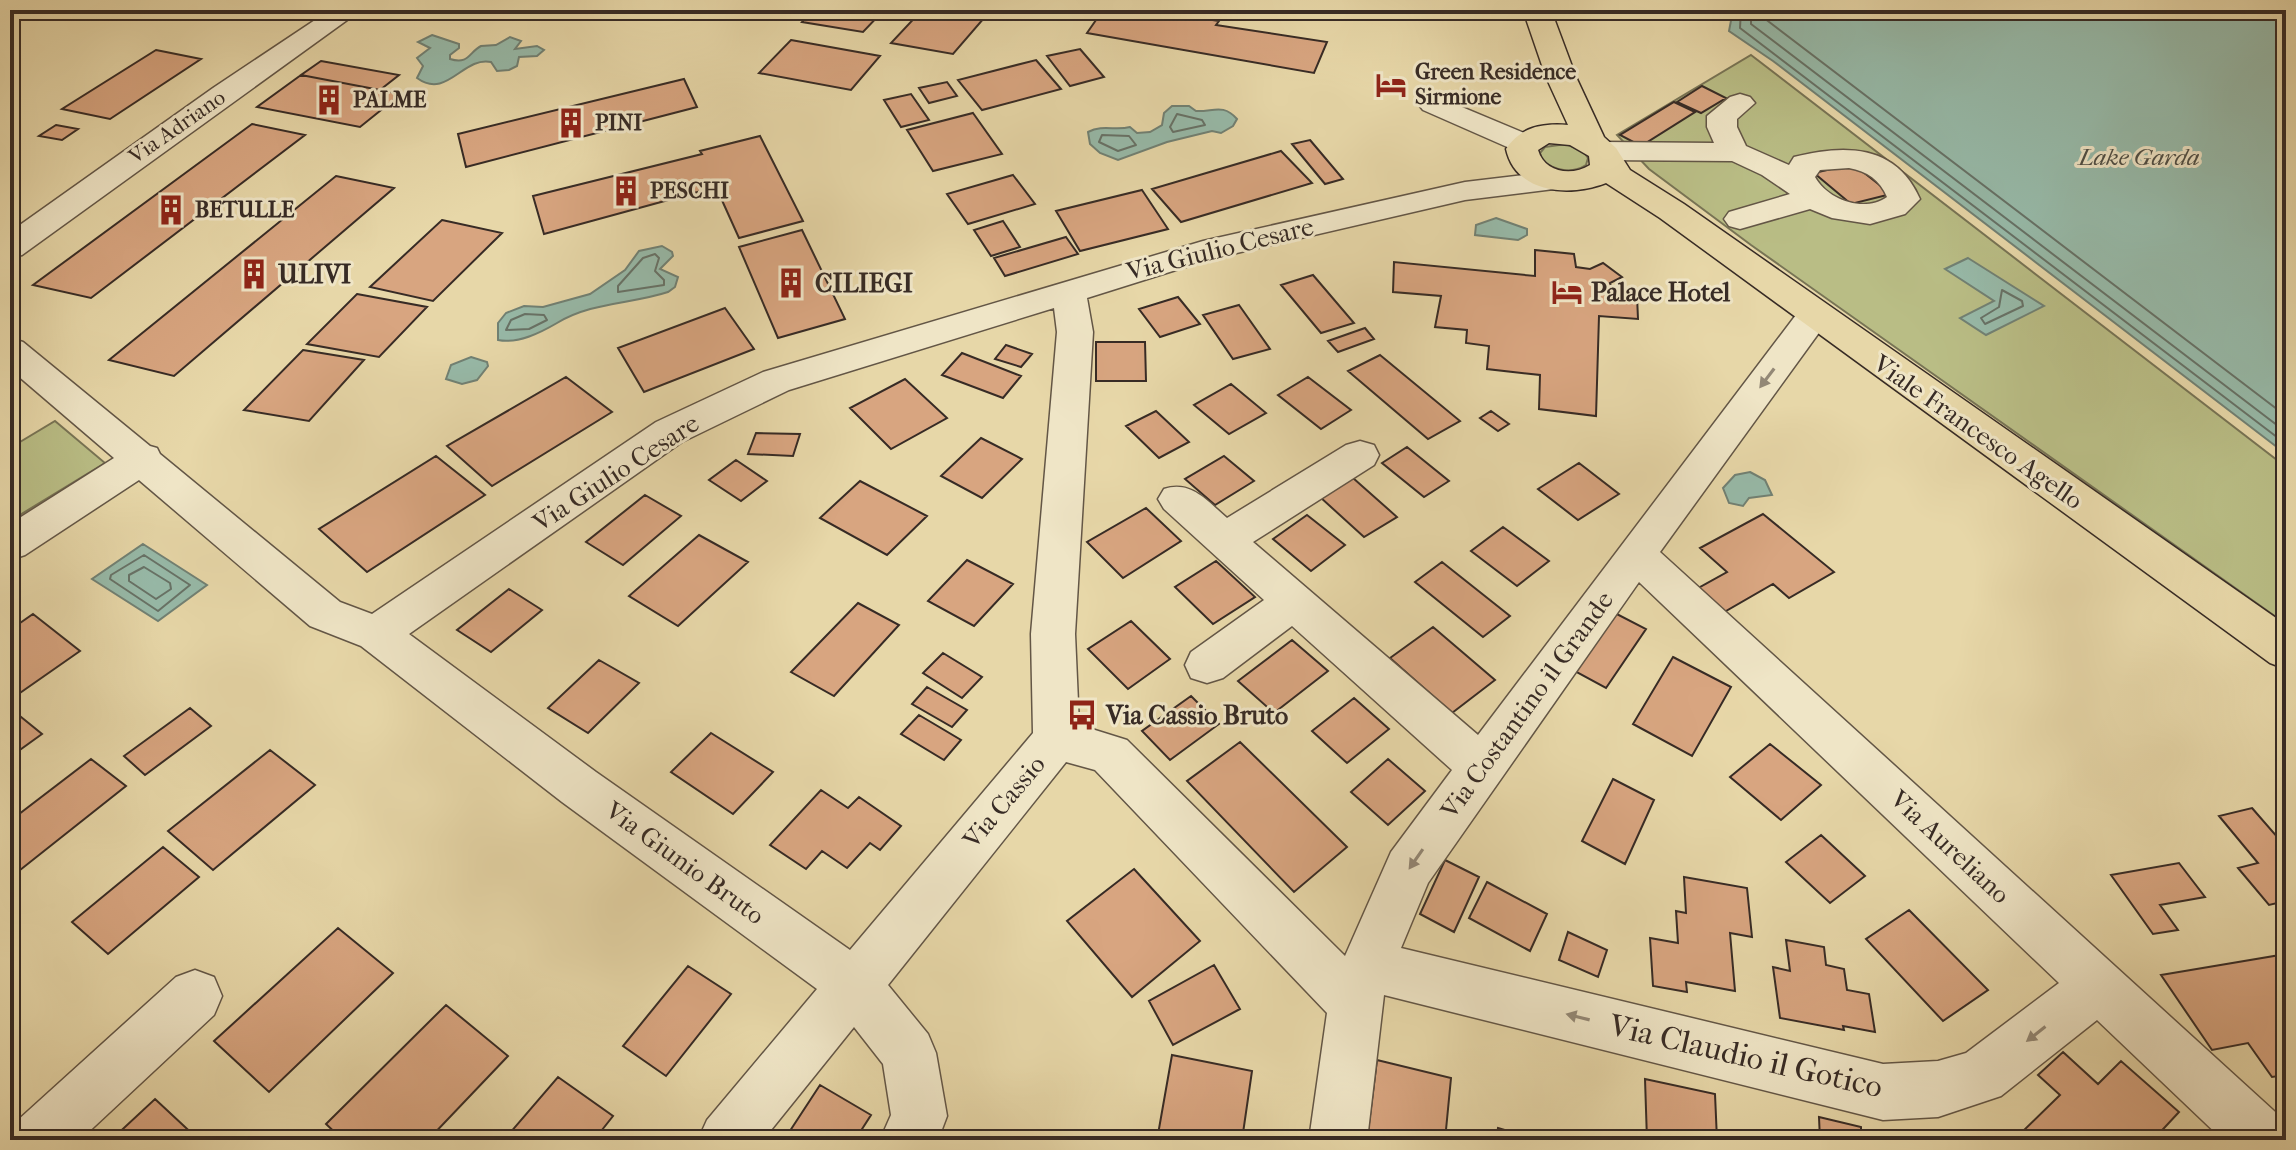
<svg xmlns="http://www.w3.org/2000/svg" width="2296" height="1150" viewBox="0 0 2296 1150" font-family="'IM FELL French Canon',serif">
  <rect width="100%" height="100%" fill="#e7d7a8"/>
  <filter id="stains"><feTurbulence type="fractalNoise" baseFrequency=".0025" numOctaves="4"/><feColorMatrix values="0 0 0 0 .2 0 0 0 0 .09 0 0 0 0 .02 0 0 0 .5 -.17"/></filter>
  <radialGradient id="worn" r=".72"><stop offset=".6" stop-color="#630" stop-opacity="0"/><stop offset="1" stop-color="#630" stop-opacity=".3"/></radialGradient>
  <!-- green -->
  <path fill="#b9bd85" stroke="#787455" stroke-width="2" d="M1751 55 2286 467V624L1751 245 1649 169 1617 135Z
    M1566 144 1583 151 1588 158 1586 165C1572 174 1555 171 1542 160L1540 153 1545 147Z
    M55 421 105 463 10 521V448Z"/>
  <!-- water -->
  <path fill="#97baa9" stroke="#718174" stroke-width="2" d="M1733 10H2286V454L1773 61 1729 31Z
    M432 35 459 44V48L450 55V59C469 65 469 52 481 46L496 45 510 37 521 41 515 49 537 46 544 50 537 56 519 57 517 66 509 70 497 71 491 62C463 56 447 100 417 78L423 66 417 58 430 48 418 42Z
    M1172 106H1189L1196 111C1213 112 1223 103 1237 119L1233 126 1221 133 1212 131 1167 142 1118 160 1100 153 1090 144 1088 132C1103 124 1115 131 1130 127L1137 133 1150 132 1162 125 1164 113Z
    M1496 218 1527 229V235L1518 240 1475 235 1476 225Z
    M662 246 672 252 673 256 660 269 678 277 675 287 668 292C632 304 591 302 557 323 540 333 518 344 498 340V323L506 313 524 306 543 307 590 294 625 270 639 251Z
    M1968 258 2044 306 1986 335 1960 318 1994 301 1945 269Z
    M471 357 487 362 488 366 477 380 462 384 446 379 451 365Z
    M1750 472 1765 480 1772 495 1749 498 1743 506 1729 503 1723 488 1735 475Z
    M143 544 207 585 158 621 92 579Z"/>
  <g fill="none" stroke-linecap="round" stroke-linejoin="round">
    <!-- shore -->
    <path stroke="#677267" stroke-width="2" d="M1741 10 1740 28 2286 444
      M1751 10V24L2286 432
      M1763 10 1764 18 2286 416
      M1177 114 1202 120 1205 125 1173 132 1170 127Z
      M1102 135 1129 136 1136 145 1118 151 1099 142Z
      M655 254 659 258 655 271 664 280V285L618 292V286L643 258Z
      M2002 290 2022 301 2023 306 1985 324 1981 318 1999 307Z
      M525 314 544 315 547 320 529 329 506 330 511 320Z
      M144 555 190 585 158 611 110 579 111 575Z
      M144 567 170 583 171 589 156 599 129 581V575Z"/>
  </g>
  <!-- building -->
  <path fill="#d8a580" stroke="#372b25" stroke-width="2" d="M717 10H775L766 19Z
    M813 10H884L863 32 802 22Z
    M922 10H991L953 54 891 43Z
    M1103 10H1149L1219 21 1216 25 1327 42 1314 73 1087 33Z
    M791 40 880 56 851 90 759 73Z
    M1080 49 1104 77 1070 86 1047 56Z
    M156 50 201 59 110 119 62 109Z
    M1036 60 1061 89 982 110 958 80Z
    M321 61 399 75 380 90 301 75Z
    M301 75 401 94 360 127 257 107Z
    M684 79 697 107 466 167 458 134Z
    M947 82 957 96 929 103 919 88Z
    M1702 86 1726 98 1701 113 1677 102Z
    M911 94 929 120 901 127 884 100Z
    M1674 102 1695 112 1641 146 1620 135Z
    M973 113 1002 154 933 171 907 130Z
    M252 124 305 135 91 298 33 285Z
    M56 125 78 129 62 140 39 136Z
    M760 136 803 221 739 238 716 187 544 234 533 196 702 154 700 151Z
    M1310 140 1343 179 1325 184 1292 144Z
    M1281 151 1312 183 1181 222 1152 189Z
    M1853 164 1891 194 1851 204 1814 173Z
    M1013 175 1035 204 968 224 947 194Z
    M336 176 394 188 174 376 109 360Z
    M1142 190 1168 229 1080 251 1056 211Z
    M442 220 502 233 433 301 370 287Z
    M1003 221 1020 247 991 256 974 230Z
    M802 230 845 319 778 338 739 247Z
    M1066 237 1078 254 1005 276 994 258Z
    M1535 250 1574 254 1576 267 1590 269 1603 263 1622 277 1610 283 1613 292 1637 296 1638 319 1599 316 1596 416 1539 409 1540 375 1487 369 1489 346 1466 343 1467 330 1435 327 1441 296 1393 292 1394 262 1535 276Z
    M1313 275 1354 323 1321 333 1281 285Z
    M357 294 427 307 379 357 307 344Z
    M1178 297 1200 324 1160 337 1139 309Z
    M1239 305 1270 349 1233 359 1203 315Z
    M725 308 754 349 644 392 618 348Z
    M1365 328 1374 339 1338 352 1328 341Z
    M1096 342H1145L1146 381H1096Z
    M1006 345 1032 354 1021 367 995 359Z
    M303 350 364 360 309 421 244 410Z
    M962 353 1021 376 1003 398 942 375Z
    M1380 355 1460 421 1428 439 1348 371Z
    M566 377 612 412 492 486 447 446Z
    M1308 377 1351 410 1321 429 1278 395Z
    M905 379 947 418 891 449 850 408Z
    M1231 384 1266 413 1229 434 1194 405Z
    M1156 411 1189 442 1159 458 1126 426Z
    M1491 411 1509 424 1498 431 1480 418Z
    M756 433 800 434 793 456 748 454Z
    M981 438 1022 459 982 498 941 476Z
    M1407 447 1449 481 1424 497 1382 463Z
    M436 456 485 495 367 572 319 529Z
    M1224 456 1254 481 1215 505 1185 479Z
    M736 460 767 481 741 501 709 480Z
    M1579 463 1619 494 1578 520 1538 489Z
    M1353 478 1397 517 1364 537 1320 497Z
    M860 481 927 516 887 555 820 518Z
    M645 495 681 516 623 565 586 542Z
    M1146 508 1181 541 1123 578 1087 542Z
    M1763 514 1834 572 1789 598 1773 584 1719 615 1693 591 1727 572 1700 548Z
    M1307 515 1345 545 1311 571 1273 539Z
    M1503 527 1549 561 1517 586 1471 551Z
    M699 535 748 562 678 626 629 596Z
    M967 560 1013 584 974 626 928 601Z
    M1216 561 1255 597 1213 624 1175 587Z
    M1442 562 1510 616 1483 637 1415 582Z
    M509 589 542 610 491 652 457 630Z
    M858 603 899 625 834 696 791 672Z
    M1609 610 1646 629 1606 688 1569 668Z
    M33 614 80 651 17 695 10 689V630Z
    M1131 621 1170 659 1128 689 1088 649Z
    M1433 627 1495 680 1452 713 1390 658Z
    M1292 640 1328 671 1274 713 1238 681Z
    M943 653 982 677 962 698 923 673Z
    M1673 657 1731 687 1692 756 1633 724Z
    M599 660 639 683 588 733 548 708Z
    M927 687 967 710 952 727 912 704Z
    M1191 696 1219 724 1170 760 1142 731Z
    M1354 698 1389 729 1347 763 1312 731Z
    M10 708 42 734 10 757Z
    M190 708 211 726 145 775 124 756Z
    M919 715 961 740 944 760 901 734Z
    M711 733 773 772 733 814 671 772Z
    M1240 742 1347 847 1294 892 1187 781Z
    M1770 744 1821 785 1781 820 1730 777Z
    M270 750 315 785 213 870 168 831Z
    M91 759 126 786 10 878V821Z
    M1388 759 1425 791 1388 825 1351 792Z
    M1613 779 1654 800 1625 864 1582 841Z
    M821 790 848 808 859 797 901 826 880 850 870 843 847 868 822 851 806 869 770 845Z
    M2252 808 2286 847V901L2269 905 2238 868 2258 863 2219 816Z
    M1821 835 1865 876 1830 903 1786 862Z
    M163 847 199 877 108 954 72 922Z
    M1445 860 1479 877 1454 932 1420 914Z
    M2179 863 2205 897 2160 905 2178 930 2153 934 2111 875Z
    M1134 869 1200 941 1132 997 1067 921Z
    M1684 877 1747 888 1752 937 1730 933 1735 991 1686 982 1687 992 1653 986 1650 938 1678 943 1676 911 1686 913Z
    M1487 882 1547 914 1530 951 1469 918Z
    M1909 910 1988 990 1943 1021 1866 939Z
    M338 928 393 973 269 1092 214 1041Z
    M1568 932 1607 950 1598 977 1559 960Z
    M1786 940 1824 947 1826 965 1844 969 1847 990 1869 994 1875 1032 1843 1026 1844 1030 1780 1018 1773 967 1790 971Z
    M2286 954V1075L2272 1077 2248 1043 2212 1050 2161 975Z
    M1214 965 1240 1009 1173 1045 1149 1001Z
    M688 966 731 994 666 1076 623 1046Z
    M446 1005 508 1056 428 1140H343L326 1124Z
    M2063 1052 2098 1084 2121 1061 2179 1112 2153 1140H2028L2021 1133 2060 1095 2038 1075Z
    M1172 1055 1252 1071 1242 1140H1157Z
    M1377 1060 1451 1078 1445 1140H1367Z
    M558 1077 613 1116 594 1140H504Z
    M1645 1079 1715 1094 1717 1140H1647Z
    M820 1085 871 1115 855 1140H784Z
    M155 1099 199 1140H111Z
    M1819 1117 1861 1127V1135L1883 1140H1820Z
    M1498 1128 1539 1140H1496Z"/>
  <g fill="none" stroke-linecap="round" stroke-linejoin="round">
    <!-- minor casing -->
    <g stroke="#635646" stroke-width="3">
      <path id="minor" d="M330 10H361L22 255 10 258V232L213 88Z
        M1740 94 1750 97 1755 103 1737 119V127L1746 146 1789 165 1794 157C1845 144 1896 144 1920 199L1905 214 1870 224 1832 218 1810 209 1740 229 1729 226 1724 219 1729 212 1790 194 1762 175 1732 161 1603 160 1592 157 1588 151 1592 145 1603 142 1714 143 1707 127V116L1730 97ZM1849 168C1867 171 1880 180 1887 197 1864 213 1828 200 1815 177L1820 170Z
        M1433 95 1536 138 1540 144 1536 150 1525 153 1514 150 1423 110 1418 104 1423 98Z
        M1559 171 1570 173 1575 180 1570 187 1465 200 1211 259 1087 298 1093 332 1075 634 1079 725 1127 740 1345 956 1391 852 1452 770 1292 626 1223 678 1207 683 1191 678 1185 665 1191 652 1264 600 1164 509 1158 499 1164 489C1191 480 1207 501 1227 518L1346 445 1360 441 1374 445 1379 455 1374 465 1253 542 1478 735 1802 307 1814 304 1826 307 1831 315 1826 323 1660 552 2284 1120 2286 1140H2223L2097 1020 2001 1096 1938 1117 1883 1120 1384 995 1367 1140H1309L1327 1013 1095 770 1066 762 888 985 928 1034 936 1053 947 1116 938 1140H880L891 1115 883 1064 854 1027 763 1140H698L707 1120 817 989 562 802 361 646 310 626 139 480 25 555 10 560V524L114 458 10 369V338L23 342 150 446 157 448 160 454 340 602 372 614 656 422 763 372 1203 241 1465 182ZM1054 308 1057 332 1031 634 1033 733 850 950 596 772 409 634 682 442 789 390ZM1639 582 2059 983 1966 1053 1938 1061 1883 1064 1401 948 1428 883Z
        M195 970 214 977 222 996 214 1015 80 1140H10L18 1120 176 977Z"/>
    </g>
    <!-- major casing -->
    <g stroke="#372b25" stroke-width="3">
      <path id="major" d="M1523 10H1551L1576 77 1604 137 1616 148 1630 170 1684 204 2286 625V669L2270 663 1660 218 1606 183C1570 197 1516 194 1506 149 1521 127 1541 123 1568 125L1546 77ZM1549 143 1570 145 1589 156 1590 165C1571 177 1544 172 1538 150Z"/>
    </g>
    <!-- minor -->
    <use href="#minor" fill="#efe5c6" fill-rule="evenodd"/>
    <!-- major -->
    <use href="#major" fill="#e7d7a8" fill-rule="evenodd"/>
  </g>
  <!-- one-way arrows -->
  <defs><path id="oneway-solid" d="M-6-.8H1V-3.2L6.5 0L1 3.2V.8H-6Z" transform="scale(2)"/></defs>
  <g fill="#938876">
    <use href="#oneway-solid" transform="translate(1767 378) rotate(127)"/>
    <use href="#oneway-solid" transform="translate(1416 859) rotate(125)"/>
    <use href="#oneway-solid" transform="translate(1578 1017) rotate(-166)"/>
    <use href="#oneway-solid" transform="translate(2036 1034) rotate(142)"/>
  </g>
  <!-- icons -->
  <defs>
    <g id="hotel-bare" transform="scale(2.4)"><path d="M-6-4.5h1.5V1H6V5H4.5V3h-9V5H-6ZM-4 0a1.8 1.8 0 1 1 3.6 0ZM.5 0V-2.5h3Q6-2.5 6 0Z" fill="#8f2418" stroke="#efe5c6" stroke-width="2.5" paint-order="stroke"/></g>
    <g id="building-bare" transform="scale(2.4)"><path d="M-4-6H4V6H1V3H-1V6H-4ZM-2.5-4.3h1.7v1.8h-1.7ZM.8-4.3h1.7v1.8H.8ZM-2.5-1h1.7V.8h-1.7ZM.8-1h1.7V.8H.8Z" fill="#8f2418" stroke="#efe5c6" stroke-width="2.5" paint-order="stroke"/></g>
    <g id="bus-bare" transform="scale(2.4)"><path d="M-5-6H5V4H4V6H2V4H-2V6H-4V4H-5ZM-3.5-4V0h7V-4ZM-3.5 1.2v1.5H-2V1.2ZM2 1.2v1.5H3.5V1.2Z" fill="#8f2418" stroke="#efe5c6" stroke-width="2.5" paint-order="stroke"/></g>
  </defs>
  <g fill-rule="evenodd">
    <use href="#hotel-bare" x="1391" y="85"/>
    <use href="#building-bare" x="329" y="100"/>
    <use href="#building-bare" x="571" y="123"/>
    <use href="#building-bare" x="626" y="191"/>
    <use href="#building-bare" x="171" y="210"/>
    <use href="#building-bare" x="254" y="274"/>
    <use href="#building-bare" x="791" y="283"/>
    <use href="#hotel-bare" x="1567" y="292"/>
    <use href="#bus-bare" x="1082" y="715"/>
  </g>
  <g text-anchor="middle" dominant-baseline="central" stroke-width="6" stroke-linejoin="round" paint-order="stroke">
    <!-- far-poi labels -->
    <g font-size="22" font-weight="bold" fill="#372b25" stroke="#efe5c6" text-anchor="start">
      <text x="1415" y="72">Green Residence<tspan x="1415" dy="25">Sirmione</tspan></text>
      <text x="353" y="100">PALME</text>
      <text x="595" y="123">PINI</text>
      <text x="650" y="191">PESCHI</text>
      <text x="195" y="210">BETULLE</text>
    </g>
    <!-- far-street labels -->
    <g font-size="22" fill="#372b25" stroke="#efe5c6">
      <text transform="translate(177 127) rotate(-35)">Via Adriano</text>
    </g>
    <!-- far-water labels -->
    <g font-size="24" font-style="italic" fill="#4f4f46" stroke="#efe5c6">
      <text x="2139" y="157">Lake Garda</text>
    </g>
    <!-- street labels -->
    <g font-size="26" fill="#372b25" stroke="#efe5c6">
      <text transform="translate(1220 249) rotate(-14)">Via Giulio Cesare</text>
      <text transform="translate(1978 432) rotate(35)">Viale Francesco Agello</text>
      <text transform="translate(616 473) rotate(-33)">Via Giulio Cesare</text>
      <text transform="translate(1527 705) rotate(-54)">Via Costantino il Grande</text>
      <text transform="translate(1004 802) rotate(-50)">Via Cassio</text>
      <text transform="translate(1950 847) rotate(43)">Via Aureliano</text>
      <text transform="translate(685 863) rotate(36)">Via Giunio Bruto</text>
    </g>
    <!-- poi labels -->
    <g font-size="26" font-weight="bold" fill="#372b25" stroke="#efe5c6" text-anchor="start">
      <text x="278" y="274">ULIVI</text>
      <text x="815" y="283">CILIEGI</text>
      <text x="1591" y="292">Palace Hotel</text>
      <text x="1106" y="715">Via Cassio Bruto</text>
    </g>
    <!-- near-street labels -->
    <g font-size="32" fill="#372b25" stroke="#efe5c6">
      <text transform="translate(1746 1056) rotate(13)">Via Claudio il Gotico</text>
    </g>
  </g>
  <!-- margin -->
  <rect width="2296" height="1150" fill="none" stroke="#e7d7a8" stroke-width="40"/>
  <rect x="12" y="12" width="2272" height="1126" fill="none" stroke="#372b25" stroke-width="4"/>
  <rect x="20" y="20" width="2256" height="1110" fill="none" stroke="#372b25" stroke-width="2"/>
  <rect width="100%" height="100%" filter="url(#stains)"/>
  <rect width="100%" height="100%" fill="url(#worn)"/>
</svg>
